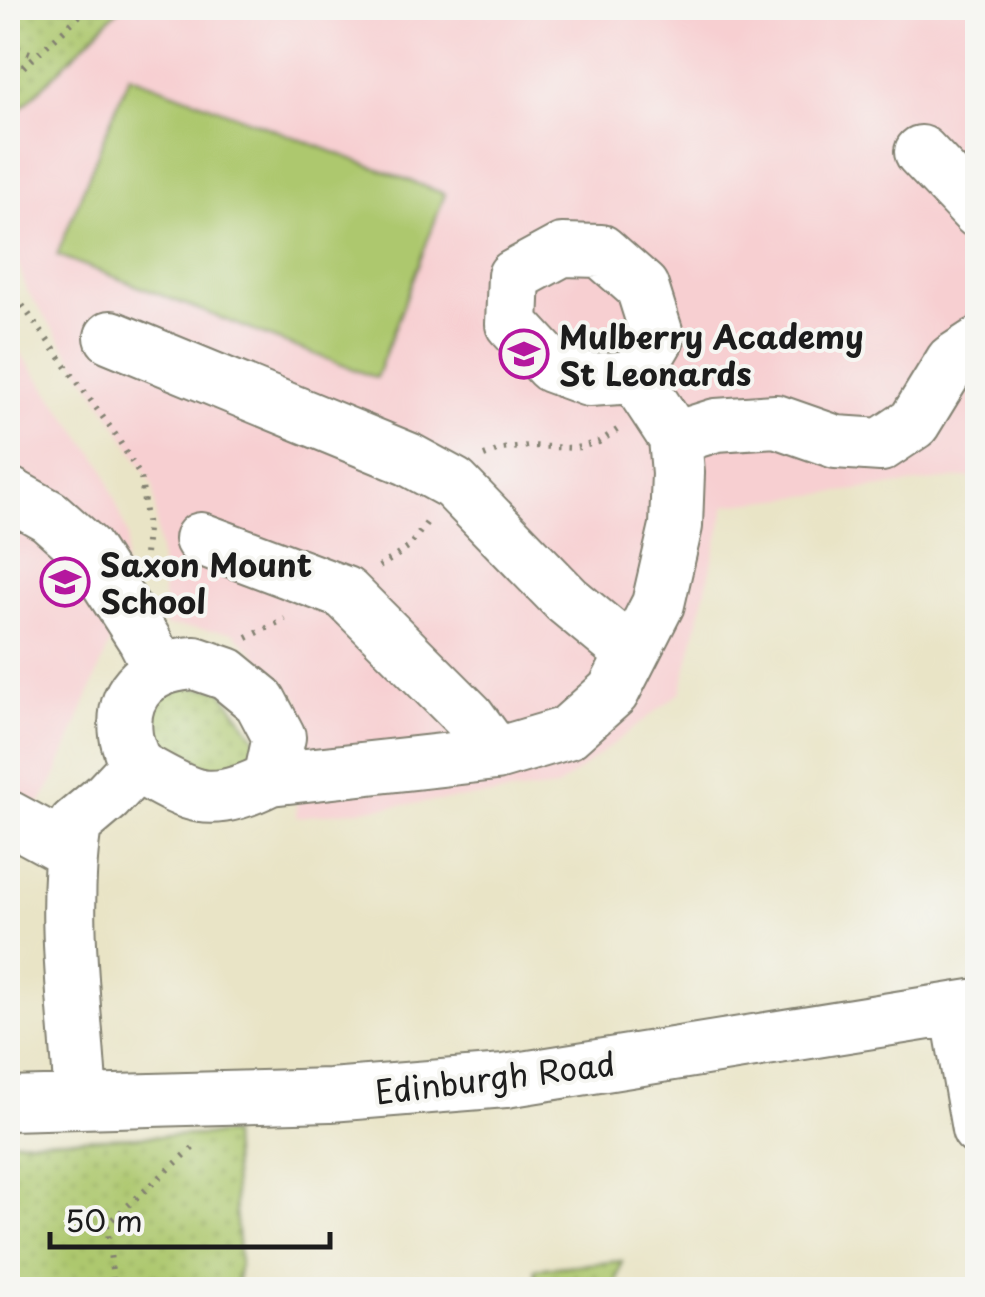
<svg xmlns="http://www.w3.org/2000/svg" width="985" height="1297" viewBox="0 0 985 1297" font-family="'Playpen Sans',sans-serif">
  <defs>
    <pattern id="green-dots" width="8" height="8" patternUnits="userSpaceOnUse" patternTransform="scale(2.5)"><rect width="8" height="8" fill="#adc86e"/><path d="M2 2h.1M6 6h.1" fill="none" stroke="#94ab5f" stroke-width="1.8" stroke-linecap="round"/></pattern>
  </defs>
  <rect width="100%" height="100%" fill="#f6f6f2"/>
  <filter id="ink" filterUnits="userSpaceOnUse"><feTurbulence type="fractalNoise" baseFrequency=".01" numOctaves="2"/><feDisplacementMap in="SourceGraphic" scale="20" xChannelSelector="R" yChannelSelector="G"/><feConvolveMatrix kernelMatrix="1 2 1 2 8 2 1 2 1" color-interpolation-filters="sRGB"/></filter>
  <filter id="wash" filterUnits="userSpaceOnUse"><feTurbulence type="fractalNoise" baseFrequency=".0048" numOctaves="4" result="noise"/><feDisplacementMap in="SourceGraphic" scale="40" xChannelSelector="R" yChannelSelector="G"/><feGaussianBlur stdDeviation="2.25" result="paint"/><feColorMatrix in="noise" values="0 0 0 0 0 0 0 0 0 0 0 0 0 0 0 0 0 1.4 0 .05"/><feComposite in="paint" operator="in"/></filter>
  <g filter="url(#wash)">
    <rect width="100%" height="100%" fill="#e9e4c6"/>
    <!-- built -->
    <path fill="#f7cfd1" d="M119 8H977V485L970 477 726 505 681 692 556 788 296 817 299 699 233 632 166 626 153 485 113 419 26 289 8 228V122Z
      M8 336 103 466 128 537 116 628 55 778 8 856Z"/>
    <!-- green -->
    <path fill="url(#green-dots)" stroke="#647245" stroke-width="2.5" d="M26 8H120L8 122V26Z
      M166 686 220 689 256 739 250 761 234 774 191 770 157 747 149 724 153 701Z
      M231 1134 235 1210 240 1261 236 1289H8V1141Z
      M622 1261 615 1289H537L535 1269Z"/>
    <!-- pitch -->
    <path fill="#adc86e" stroke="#647245" stroke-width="2.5" d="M129 75 445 194 376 378 57 255Z"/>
  </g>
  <g filter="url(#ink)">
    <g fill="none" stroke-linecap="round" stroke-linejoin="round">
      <!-- minor casing -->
      <g stroke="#828071" stroke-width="56">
        <path id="minor" d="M921 152 978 212
          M111 337 408 459 454 484 567 600 631 653
          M675 438 716 425 776 421 836 442 881 445 914 423 952 361 978 344
          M8 493 49 516 86 549 144 639 160 670
          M201 539 345 593 469 717 496 754
          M195 663 227 674 260 701 279 737 270 779C250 789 224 800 201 796 181 793 155 776 136 766 133 757 127 745 126 735 120 688 152 665 195 663Z
          M270 779 496 754 567 733 613 692 658 604 676 526 678 473 675 438 635 377 589 380 551 366 512 324 514 276 562 250 601 251 642 287 658 338 635 377
          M8 817 71 851
          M957 1009 978 1129
          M81 1102C76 1010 61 915 75 824L107 797 136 766
          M8 1104 330 1095 505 1081 978 1005"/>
      </g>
      <!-- path -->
      <path stroke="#828071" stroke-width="6" stroke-dasharray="2.5 8" stroke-linecap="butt" d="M8 44 35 55
        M8 81 88 8
        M8 278 12 291 115 434 141 477 147 529 145 555
        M484 456 502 449 530 446 576 448 599 442 620 428
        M379 567 408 548 428 521
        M247 638 285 619
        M114 1290 107 1224 194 1147 195 1141"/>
      <!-- minor -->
      <use href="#minor" stroke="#fff" stroke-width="52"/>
    </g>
  </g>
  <!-- icons -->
  <defs>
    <g id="school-ring" transform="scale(2.5)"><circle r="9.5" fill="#f6f6f2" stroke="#b5179e" stroke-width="1.5"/><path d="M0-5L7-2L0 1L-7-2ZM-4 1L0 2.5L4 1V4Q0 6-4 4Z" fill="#b5179e"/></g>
  </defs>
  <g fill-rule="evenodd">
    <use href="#school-ring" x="524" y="354"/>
    <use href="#school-ring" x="65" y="582"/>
  </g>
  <g text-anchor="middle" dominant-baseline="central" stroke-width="8" stroke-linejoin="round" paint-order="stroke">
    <!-- poi labels -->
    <g font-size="32" font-weight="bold" fill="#1c1c1c" stroke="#f6f6f2" text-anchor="start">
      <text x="559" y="336">Mulberry Academy<tspan x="559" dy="37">St Leonards</tspan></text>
      <text x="100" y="564">Saxon Mount<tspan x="100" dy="37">School</tspan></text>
    </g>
    <!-- street labels -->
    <g font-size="32" fill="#1c1c1c" stroke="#f6f6f2">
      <text transform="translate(495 1077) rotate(-7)">Edinburgh Road</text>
    </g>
  </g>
  <!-- margin -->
  <rect width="985" height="1297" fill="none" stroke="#f6f6f2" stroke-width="40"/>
  <!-- scale -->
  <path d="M50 1232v15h280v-15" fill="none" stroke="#1c1c1c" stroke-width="5"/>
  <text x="65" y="1232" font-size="30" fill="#1c1c1c" stroke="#f6f6f2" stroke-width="8" paint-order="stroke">50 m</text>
</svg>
